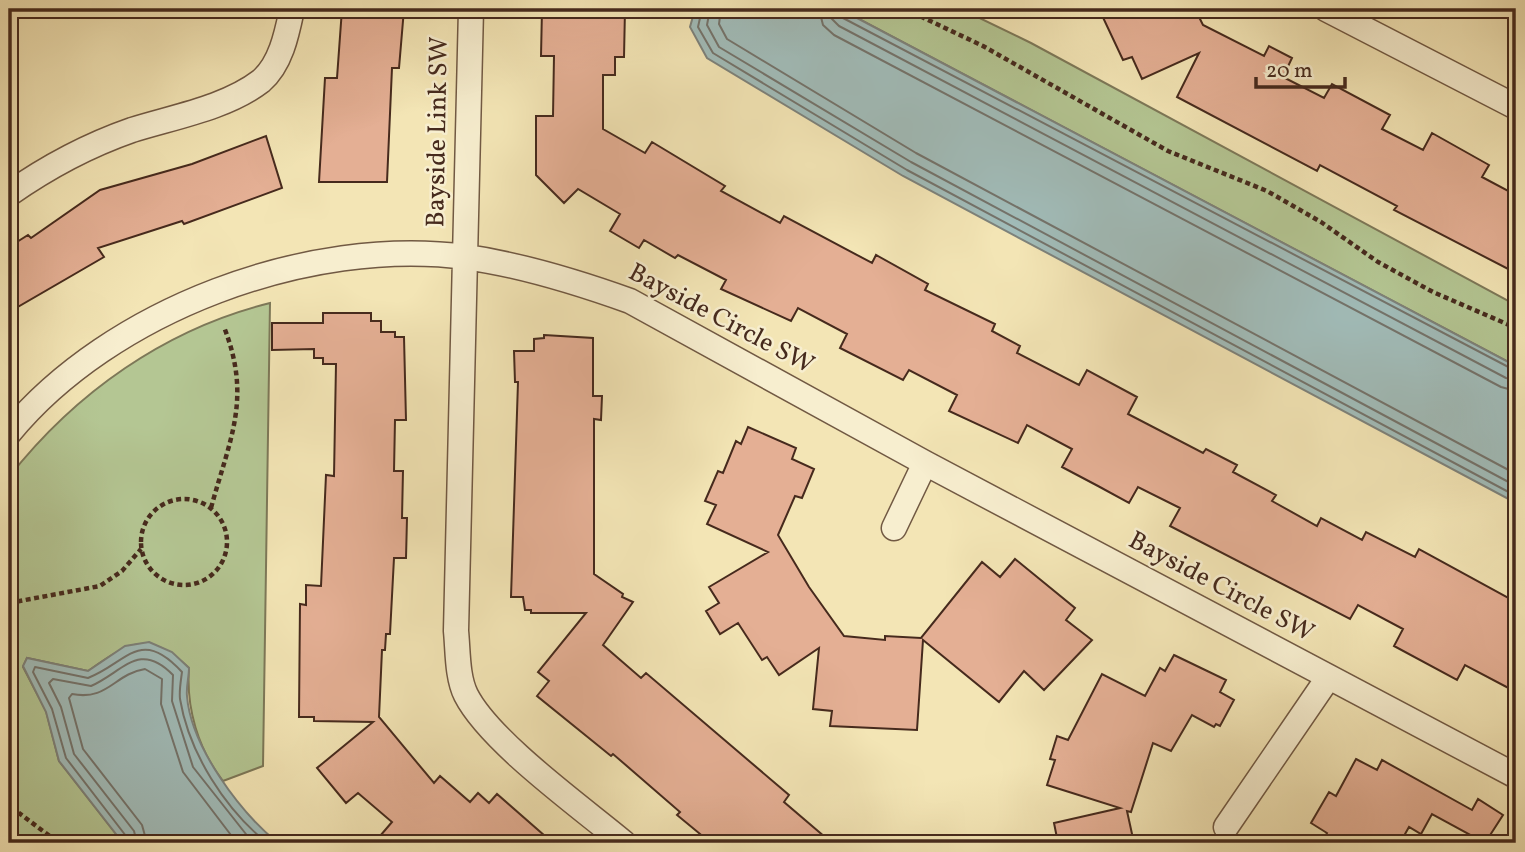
<svg xmlns="http://www.w3.org/2000/svg" width="1525" height="852" viewBox="0 0 1525 852" font-family="Vollkorn,serif">
  <rect width="100%" height="100%" fill="#f3e5b5"/>
  <filter id="stains"><feTurbulence type="fractalNoise" baseFrequency=".00286" numOctaves="4"/><feColorMatrix values="0 0 0 0 .2 0 0 0 0 .09 0 0 0 0 .02 0 0 0 .5 -.17"/></filter>
  <radialGradient id="worn" r=".72"><stop offset=".6" stop-color="#630" stop-opacity="0"/><stop offset="1" stop-color="#630" stop-opacity=".3"/></radialGradient>
  <!-- green -->
  <path fill="#b4c693" stroke="#7d7858" stroke-width="2" d="M840 9H961L1031 43 1516 305V366Z
    M270 303 263 766 223 781C198 749 186 708 189 668 148 629 130 642 88 671L27 658 23 667 46 711 59 761 123 843H9V477C75 393 165 329 270 303Z"/>
  <!-- water -->
  <path fill="#a1bcb9" stroke="#7d827b" stroke-width="2" d="M695 9H840L1516 366V503L903 176 707 58 690 27Z
    M149 642 172 652 189 668C189 677 186 687 187 696 191 747 240 812 278 843H123L59 761 46 712 23 666 27 658 88 671 125 646Z"/>
  <g fill="none" stroke-linecap="round" stroke-linejoin="round">
    <!-- shore -->
    <path stroke="#74736b" stroke-width="2" d="M702 9 698 27 713 53 907 170 1516 496
      M710 9 707 25 719 47 911 162 1516 486
      M721 9 719 24 727 39 916 153 1516 474
      M819 9 823 25 834 35 1501 387 1516 391
      M830 9 831 18 839 26 1506 378 1516 380
      M838 9 843 18 1516 371
      M128 843 126 836 66 758 52 709 33 672 35 667 88 678C127 663 140 626 182 672 181 680 179 690 180 699 189 753 225 809 267 843
      M137 843 134 831 74 754 61 707 49 683 53 679 91 686C123 672 139 640 173 675L172 701 193 767 253 843
      M147 843 142 825 83 749 69 698 72 694C108 701 114 674 145 669L162 679 161 704 183 772 237 843"/>
  </g>
  <!-- building -->
  <path fill="#e4af94" stroke="#462a1d" stroke-width="2" d="M342 9H404L399 68H392L387 182H319L325 78H337Z
    M542 9H625L624 57H615V75H603V129L645 153 652 142 725 186 721 191 780 223 784 216 872 263 876 255 928 284 925 290 995 324 992 331 1020 346 1017 353 1079 385 1087 370 1137 397 1128 414 1203 453 1206 449 1237 465 1233 472 1276 495 1272 501 1317 526 1321 518 1362 540 1366 532 1415 557 1419 549 1516 602V692L1465 665 1457 680 1394 646 1403 629 1358 605 1350 619 1170 526 1180 508 1138 487 1129 503 1098 486 1062 467 1072 449 1027 425 1018 443 949 411 957 395 909 370 903 380 840 348 847 334 798 308 791 321 721 289 726 280 678 255 675 258 644 240 639 248 610 231 620 214 578 189 564 203 536 175V116H553L554 56H541Z
    M1099 9H1195L1203 25 1264 56 1269 46 1292 58 1283 77 1324 98 1332 84 1390 115 1382 129 1423 150 1432 133 1489 165 1482 177 1516 195V273L1394 210 1397 206 1320 165 1317 171 1177 97 1199 53 1142 79 1132 57 1123 60Z
    M266 136 282 188 184 224 182 221 98 248 104 257 9 312V247L28 235 31 238 100 190 192 164Z
    M323 313H371V321H381V332H395V337H404L406 420H395L394 471H403L402 518H407L406 558H394L390 634H386L385 650H382L379 717 434 783 440 776 470 802 478 793 489 803 497 794 553 843H374L392 822 358 793 346 803 317 768 373 722 314 721V717H299L300 604 306 605V585L321 586 326 475 334 476 336 364H323V358H314V349L272 350V323H323Z
    M544 335 593 338V396H602L601 420 594 419V574L623 594 622 597 633 602 603 645 641 678 646 673 789 795 784 802 832 843H711L677 815 680 812 613 754 611 756 537 696 549 681 538 672 586 613H531V610H525L523 597H511L518 382H515L514 351H534V339L544 338Z
    M748 427 796 448 792 459 814 469 802 498 795 496 778 535 809 587 844 636 885 640V636L921 638 982 562 1000 577 1015 559 1075 608 1066 620 1092 640 1044 690 1024 671 999 702 923 640 917 730 830 726 832 711 813 709 819 648 779 675 767 657 762 660 738 623 720 634 706 611 719 603 709 587 768 552 707 524 716 505 705 501 718 471 723 473 736 441 741 444Z
    M1174 655 1226 680 1220 692 1234 700 1220 726 1216 724 1214 727 1192 715 1171 751 1153 743 1131 812 1127 811 1134 843H1058L1054 823 1120 808 1047 785 1055 760 1050 759 1057 736 1068 740 1102 674 1145 696 1160 668 1165 671Z
    M1356 759 1377 770 1382 760 1472 810 1478 799 1503 815 1485 843 1432 814 1421 834 1409 827 1400 843H1322L1327 833 1311 823 1329 792 1336 796Z"/>
  <g fill="none" stroke-linecap="round" stroke-linejoin="round">
    <!-- minor casing -->
    <g stroke="#715943" stroke-width="27">
      <path id="minor" d="M471 9 456 631C458 651 457 677 466 695 490 742 581 807 624 843
        M1326 9 1516 107
        M9 194C46 168 89 145 132 130 173 117 226 108 261 81 281 64 287 33 292 9
        M9 433C110 310 309 236 466 257 522 265 577 282 630 301L925 463 1516 776
        M894 528 925 463
        M1226 827 1328 678"/>
    </g>
    <!-- path -->
    <path stroke="#462a1d" stroke-width="4.5" stroke-dasharray="5 3.5" stroke-linecap="butt" d="M905 9 983 46 1168 151 1267 191 1321 222 1378 262 1433 292 1516 328
      M141 542a43 43 0 1 1 86 0a43 43 0 1 1-86 0Z
      M211 508C230 438 252 399 224 327
      M9 603 100 586 122 571 141 549
      M9 798 19 813 59 843
      M9 815 19 813"/>
    <!-- minor -->
    <use href="#minor" stroke="#f7eecf" stroke-width="24"/>
  </g>
  <g text-anchor="middle" dominant-baseline="central" stroke-width="5" stroke-linejoin="round" paint-order="stroke">
    <!-- street labels -->
    <g font-size="26" fill="#462a1d" stroke="#f7eecf">
      <text transform="translate(438 132) rotate(-89)">Bayside Link SW</text>
      <text transform="translate(721 319) rotate(28)">Bayside Circle SW</text>
      <text transform="translate(1221 587) rotate(28)">Bayside Circle SW</text>
    </g>
  </g>
  <!-- margin -->
  <rect width="1525" height="852" fill="none" stroke="#f3e5b5" stroke-width="35"/>
  <rect x="10" y="10" width="1504" height="831" fill="none" stroke="#462a1d" stroke-width="3.5"/>
  <rect x="18" y="18" width="1490" height="817" fill="none" stroke="#462a1d" stroke-width="2"/>
  <!-- scale -->
  <path d="M1256 77v10h89v-10" fill="none" stroke="#462a1d" stroke-width="3.5"/>
  <text x="1266" y="77" font-size="21" fill="#462a1d" stroke="#f7eecf" stroke-width="5" paint-order="stroke">20 m</text>
  <rect width="100%" height="100%" filter="url(#stains)"/>
  <rect width="100%" height="100%" fill="url(#worn)"/>
</svg>
